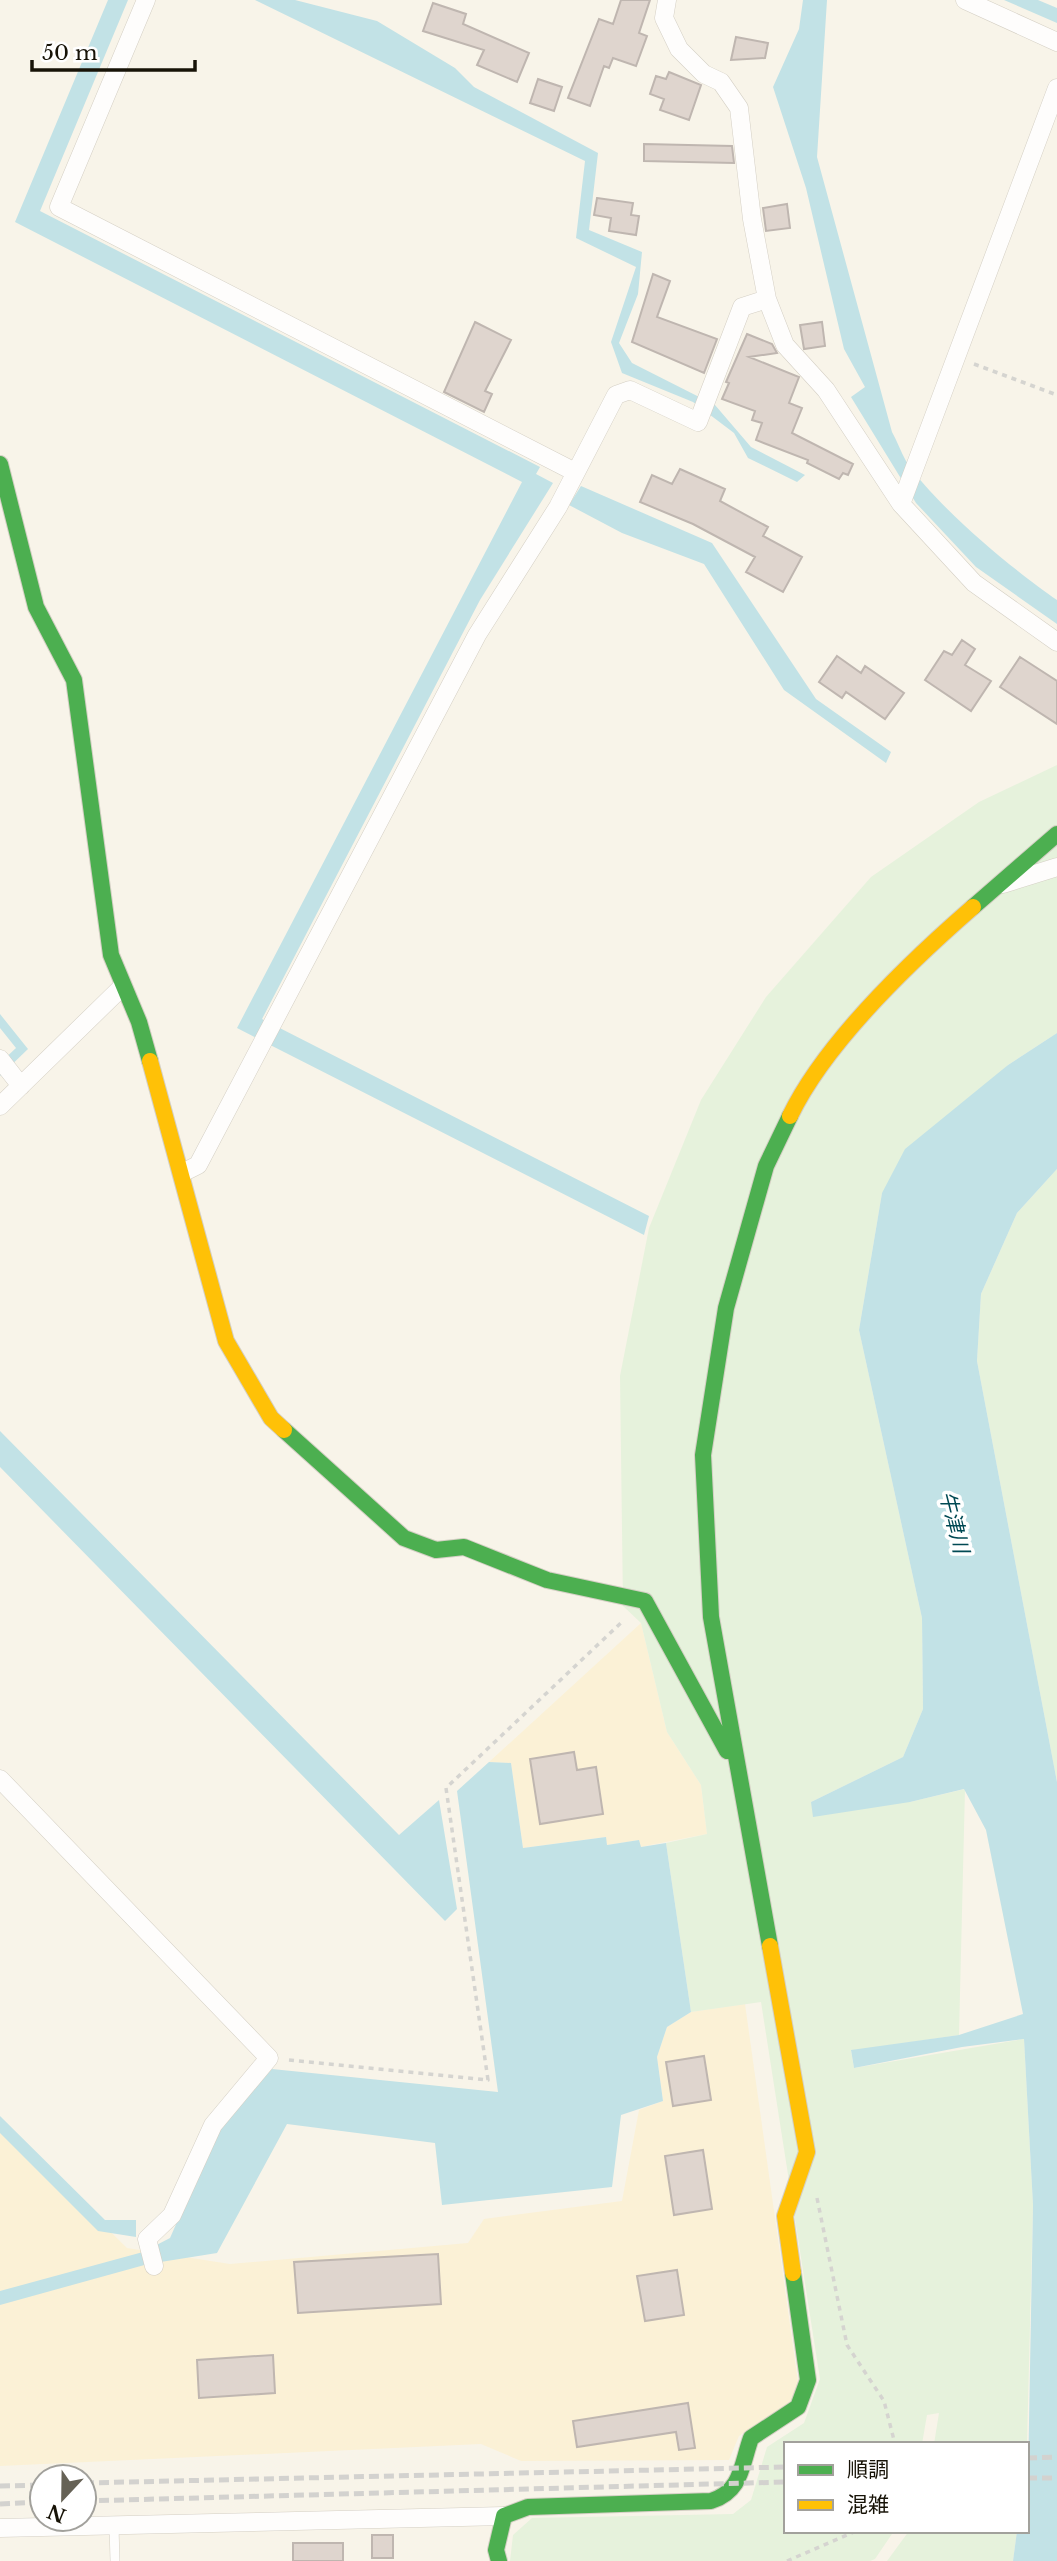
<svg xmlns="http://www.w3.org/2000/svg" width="1057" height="2561" viewBox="0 0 1057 2561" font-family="'Libre Baskerville','Noto Sans JP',serif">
  <rect width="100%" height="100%" fill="#f8f4e9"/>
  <!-- built -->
  <path fill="#fbf1d6" d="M641 1623 667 1732 701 1785 707 1834 640 1847 639 1840 607 1845 605 1837 523 1848 511 1763 489 1762Z
    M745 2004 798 2382 793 2400 739 2436 729 2460 521 2461 481 2444 0 2466V2123L127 2248 230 2264 468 2243 484 2219 622 2201 639 2110 663 2101 657 2057 667 2027 691 2012Z"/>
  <!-- green -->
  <path fill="#e6f2dc" d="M1057 765V1033L1008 1065 882 1193 859 1330 922 1618 923 1709 903 1757 811 1802H910L965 1789 959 2035 851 2051 854 2068 1024 2039 1033 2205 1027 2444H934L939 2413 927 2415 922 2444H786V2531H894L875 2559 870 2561H510L513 2535 532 2518 733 2514 751 2500 767 2447 804 2423 820 2379 761 2002 691 2012 666 1843 707 1834 701 1785 667 1732 641 1623 623 1606 620 1376 649 1228 701 1100 766 997 871 877 979 802Z
    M1057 1169V1782L977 1361 981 1294 1017 1213Z
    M909 2531H1017L1013 2561H887Z"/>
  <!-- water -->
  <path fill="#c2e2e6" d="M108 0H128L40 211 540 467 536 474 553 483 480 600 262 1019 649 1216 644 1235 237 1028 522 482 15 222Z
    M255 0H295L377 21 455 68 474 87 598 153 589 230 642 252 638 294 619 343 632 363 715 405 751 447 805 475 797 482 748 458 734 433 693 402 622 373 611 342 636 267 576 238 585 161Z
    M803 0H827L817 157 892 432C897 441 901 452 906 461 935 505 1013 570 1057 600V624L976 567 916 503 851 397 865 387 844 349 806 188 773 87 799 29Z
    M1004 0H1038L1057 8V23Z
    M581 486 712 543 816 699 891 752 886 763 784 690 704 564 622 533 569 505Z
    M0 1014 28 1049 0 1076V1063L16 1048 0 1028Z
    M1057 1033V1169L1017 1213 981 1294 977 1361 1057 1782V2561H1013L1017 2531H1027L1033 2205 1024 2039 962 2047 854 2068 851 2050 959 2035 1023 2014 986 1830 964 1789 910 1802 813 1817 811 1802 903 1757 923 1709 922 1618 859 1330 882 1193 905 1149 1008 1065Z
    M0 1431 399 1835 439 1800 457 1909 445 1921 0 1467Z
    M489 1762 511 1763 523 1848 606 1837 607 1845 639 1840 641 1847 666 1843 691 2012 667 2027 657 2057 663 2101 621 2115 612 2187 442 2205 435 2143 287 2124 217 2253 148 2264 0 2305V2291L143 2252 170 2238 218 2129 272 2069 498 2092 457 1791Z
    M0 2116 105 2220H136V2237L98 2231 0 2133Z"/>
  <!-- building -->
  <path fill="#dfd5ce" stroke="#bfb6b0" stroke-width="2" d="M621 0H650L639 33 647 36 636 66 613 58 609 68 604 66 590 106 568 98 599 19 613 24Z
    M433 3 466 14 463 24 529 53 517 82 477 65 484 50 423 31Z
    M736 37 768 43 765 58 731 60Z
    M669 72 701 85 689 120 660 110 664 99 650 94 656 76 666 79Z
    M538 79 562 87 554 111 530 103Z
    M644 144 732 146 734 163 644 161Z
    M597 198 633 203 631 215 639 216 636 235 609 231 611 218 594 215Z
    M787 204 790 228 766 231 763 208Z
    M653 274 670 281 657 317 717 339 704 373 632 342Z
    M475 322 511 340 485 391 492 394 484 412 444 392Z
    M822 322 825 346 804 349 800 325Z
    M747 334 772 344 777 353 749 357 799 377 789 403 802 408 792 433 853 464 848 475 843 473 839 479 807 463 808 460 756 440 762 423 752 420 755 411 722 399 729 383 726 382Z
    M680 469 725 489 720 501 768 527 763 536 802 557 783 592 746 572 755 557 693 524 640 502 652 475 672 484Z
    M962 640 975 649 965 665 991 681 971 711 925 680 944 651 952 655Z
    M837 656 861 673 865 666 904 693 885 719 846 692 842 698 819 682Z
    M1020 657 1057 681V724L1000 687Z
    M574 1752 577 1770 596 1767 603 1814 540 1824 530 1759Z
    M704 2056 711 2100 673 2106 666 2062Z
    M703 2150 712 2209 674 2215 665 2156Z
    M438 2254 441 2304 298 2313 294 2262Z
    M677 2270 684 2315 645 2321 637 2276Z
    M273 2355 275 2393 199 2398 197 2360Z
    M688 2403 695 2448 679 2450 676 2432 577 2447 573 2421Z
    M372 2535H393V2558H372Z
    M293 2543H343V2561H293Z"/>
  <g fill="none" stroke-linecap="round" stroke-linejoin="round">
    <!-- lane casing -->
    <g stroke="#d4cfc4" stroke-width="10">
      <path id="lane" d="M114 2526 115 2561"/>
    </g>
    <!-- street casing -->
    <g stroke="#d4cfc4" stroke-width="19">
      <path id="street" d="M146 0 59 207 575 472
        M667 0 664 18 679 49 704 74 721 82 739 108 752 219 767 299 785 345 826 390 901 504 974 583 1057 642
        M965 0 1057 42
        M901 504 1057 88
        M1003 884 1057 867
        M0 1059 21 1086
        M0 1106 122 987
        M182 1173 198 1165 477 635 558 507 616 395 630 390 698 422 742 307 767 299
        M0 1779 269 2058 213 2125 172 2215 147 2239 154 2266
        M0 2528 504 2516"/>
    </g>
    <!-- fast casing -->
    <g stroke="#d4cfc4" stroke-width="18">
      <path id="fast" d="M0 464 36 607 74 680 111 955 139 1022 150 1061
        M973 907 1057 834
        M284 1430 404 1538 436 1550 464 1547 547 1580 645 1601 727 1751
        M770 1946 711 1617 703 1455 726 1308 766 1166 790 1116
        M499 2561 496 2550 504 2516 528 2507 711 2501C742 2491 741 2466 751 2438L798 2407 808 2380 793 2273"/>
    </g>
    <!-- slow casing -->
    <g stroke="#d4cfc4" stroke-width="18">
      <path id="slow" d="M150 1061 226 1341 271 1418 284 1430
        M790 1116C825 1043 911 961 973 907
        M770 1946 807 2152 785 2216 793 2273"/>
    </g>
    <!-- path -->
    <path stroke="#d5d4d0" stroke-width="3.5" stroke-dasharray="5 5" stroke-linecap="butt" d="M974 364 1057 395
      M289 2060 488 2080 446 1788 624 1620
      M817 2198 847 2345 884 2401 895 2444
      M787 2561 856 2531"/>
    <!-- lane -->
    <use href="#lane" stroke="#fefdfc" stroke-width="9"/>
    <!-- street -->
    <use href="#street" stroke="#fefdfc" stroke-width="18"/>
    <!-- fast -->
    <use href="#fast" stroke="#4caf50" stroke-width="16"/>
    <!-- slow -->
    <use href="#slow" stroke="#ffc107" stroke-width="16"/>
    <!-- rail -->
    <path stroke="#d3d2cf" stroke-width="5" stroke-dasharray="10 5" stroke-linecap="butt" d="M1027 2458 1057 2457
      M1027 2478H1057
      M84 2483 786 2467
      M0 2486 42 2485
      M84 2501 786 2482
      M0 2504 42 2502"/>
  </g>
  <g text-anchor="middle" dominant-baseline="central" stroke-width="7" stroke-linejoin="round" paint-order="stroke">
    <!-- water labels -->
    <g font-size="21" font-style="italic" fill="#004953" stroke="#fff">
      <text transform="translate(954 1522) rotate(76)">牛津川</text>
    </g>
  </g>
  <!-- legend -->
  <rect x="784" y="2442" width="245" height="91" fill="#ffffff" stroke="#a2a19c" stroke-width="2"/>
  <rect x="798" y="2465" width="35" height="10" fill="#4caf50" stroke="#a2a19c" stroke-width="2"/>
  <text x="847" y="2477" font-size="21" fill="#171307">順調</text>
  <rect x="798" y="2500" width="35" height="10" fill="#ffc107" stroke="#a2a19c" stroke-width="2"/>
  <text x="847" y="2512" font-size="21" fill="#171307">混雑</text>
  <!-- north arrow -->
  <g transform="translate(63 2498) rotate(202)"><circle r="33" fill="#ffffff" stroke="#a2a19c" stroke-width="2"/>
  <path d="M0-5L12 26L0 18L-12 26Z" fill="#666256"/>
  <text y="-10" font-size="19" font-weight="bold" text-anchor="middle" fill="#171307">N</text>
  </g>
  <!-- scale -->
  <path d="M32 60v10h163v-10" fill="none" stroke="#171307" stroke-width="3.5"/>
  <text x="42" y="60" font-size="21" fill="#171307" stroke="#ffffff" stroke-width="5" paint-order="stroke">50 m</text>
</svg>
